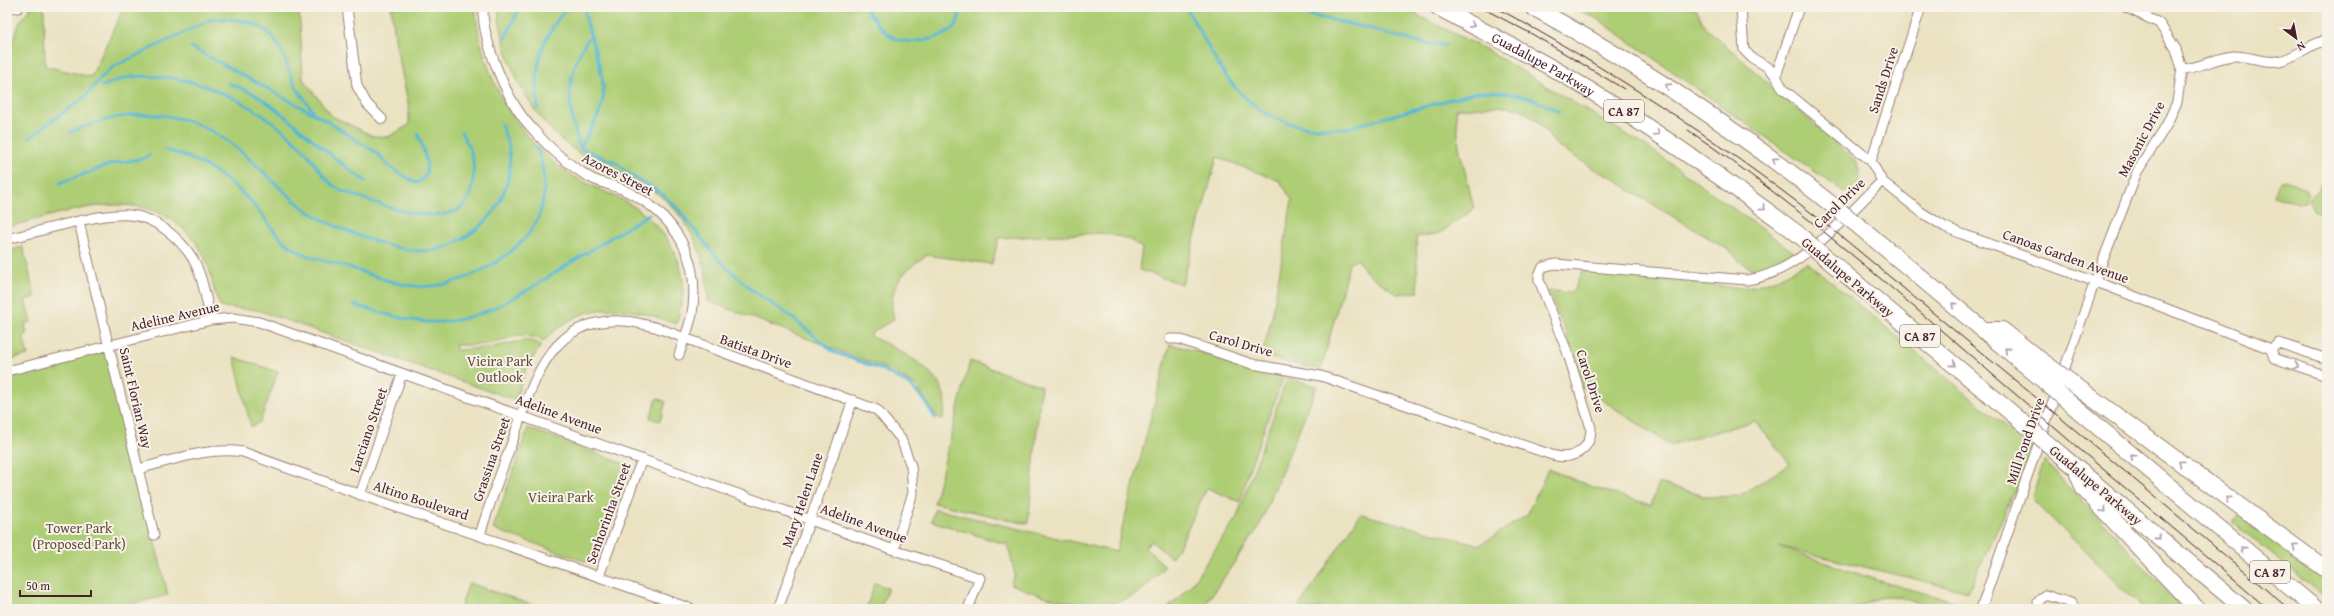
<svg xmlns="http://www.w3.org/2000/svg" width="2334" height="616" viewBox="0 0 2334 616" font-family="'Gentium Book Plus',serif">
  <rect width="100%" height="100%" fill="#f7f3e8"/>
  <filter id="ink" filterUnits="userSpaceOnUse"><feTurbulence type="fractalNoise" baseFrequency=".025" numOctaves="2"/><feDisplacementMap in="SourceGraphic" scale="8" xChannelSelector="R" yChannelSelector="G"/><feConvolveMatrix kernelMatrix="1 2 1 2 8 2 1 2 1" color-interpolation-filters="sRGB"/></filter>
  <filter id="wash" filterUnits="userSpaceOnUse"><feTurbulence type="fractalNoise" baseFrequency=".012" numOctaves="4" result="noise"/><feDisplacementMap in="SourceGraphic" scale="16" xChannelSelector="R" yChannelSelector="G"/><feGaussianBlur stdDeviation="0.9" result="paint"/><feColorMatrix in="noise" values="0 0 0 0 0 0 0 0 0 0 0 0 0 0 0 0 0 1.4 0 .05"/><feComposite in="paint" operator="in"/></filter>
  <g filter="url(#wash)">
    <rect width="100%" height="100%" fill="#eae2c1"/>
    <!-- green -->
    <path fill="#aece75" stroke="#7c7650" d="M29 7H44L45 66 91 77 124 7H299L303 79 332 116 373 136 388 137 409 125V107L396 45 391 7H475C481 69 508 125 556 164 582 185 607 190 633 206 658 222 681 252 683 282 684 296 680 311 676 324 626 305 584 298 543 342 526 328 505 341 486 344 476 345 465 345 455 345L456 350 488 348 522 341 530 340 541 345 525 371 515 400 257 310 221 307C211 290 213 267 199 247 151 178 73 211 7 227V58L20 21 30 10Z
      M498 7H1401L1485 49 1649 148 1795 253 1771 267 1756 271 1738 260 1732 252 1632 192 1613 177 1599 172 1555 144 1538 121 1520 109 1497 106 1456 109 1459 147 1474 209 1440 233 1416 237 1418 292 1397 294 1367 273 1357 259 1349 264 1321 370 1262 356 1272 317 1292 200 1280 181 1217 157 1182 284 1139 270 1142 248 1129 239 1104 233 999 238 992 264 927 255C902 271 886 289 894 319L873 332 870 336C893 347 937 367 944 395 946 402 944 412 943 419L938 418 917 387 890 370 708 301C708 254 686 208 644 185 626 175 605 168 587 158 534 128 503 66 498 7Z
      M1574 7H1695L1705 27 1857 162 1860 176 1858 190 1844 192 1599 20Z
      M2284 180 2304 187 2308 194 2306 203 2298 204 2274 195 2279 182Z
      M2325 183 2327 213 2324 215 2313 210 2309 201 2312 195 2319 190 2320 185Z
      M23 247 35 297 25 300 31 322 25 324 27 335 23 336 28 355 7 360V251Z
      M1807 262 2034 450 1968 592 1778 546 1876 580 1965 604 1963 609H1935L1896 596 1878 598 1853 609H1297L1361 514 1480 545 1527 515 1548 469 1595 488 1651 505 1659 483 1708 497 1739 496 1790 464 1755 421 1670 445 1583 387 1567 335 1548 291 1573 292 1583 270 1737 288C1765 286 1784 277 1807 262Z
      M1170 344 1284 376 1250 467 1240 502 1207 488 1181 543 1171 558 1151 541 1145 547 1165 566C1157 575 1148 586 1137 594 1098 616 1049 599 1010 584L1015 575 1008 545 931 521 935 509 1116 552Z
      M107 350 168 595 113 609H7V374Z
      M234 357 278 372 260 422 251 427Z
      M970 361 1041 386 1028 524 934 503Z
      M1287 378 1317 386 1259 527 1204 606 1200 609H1167L1191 585 1237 517Z
      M657 398 666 402 660 421 650 418Z
      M528 428 628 465 593 564 493 529Z
      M2044 461 2122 542 2182 609H2144L2035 502 2032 498Z
      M2240 514 2327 579V599L2232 522Z
      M469 583 544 609H460Z
      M875 583 888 588 880 609H866Z"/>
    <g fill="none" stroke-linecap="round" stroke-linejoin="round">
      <!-- stream -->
      <path stroke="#55b7d4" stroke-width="3" d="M865 7C871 17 882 31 892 37 908 46 945 40 956 25 959 20 960 13 961 7
        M885 7 909 10 923 7
        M1185 7C1198 26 1208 48 1220 67 1251 116 1291 132 1347 128L1477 92C1508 90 1532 96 1559 112
        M1282 7C1309 17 1336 20 1363 27 1391 34 1417 45 1446 45
        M505 38 520 7
        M191 47 327 121 378 154 388 166 416 183C437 177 422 148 418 134
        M228 83C238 87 250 91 259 97 297 122 328 157 366 181
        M102 86C112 83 122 78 132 77 194 71 261 105 303 149 316 163 324 182 342 191 373 201 464 242 472 187 476 164 473 151 461 132
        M538 109C534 67 539 39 568 7
        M70 132C108 116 147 108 188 121 238 137 265 179 305 209 332 228 402 256 435 250 451 247 465 238 478 228 501 211 513 178 509 150 508 141 504 133 501 124
        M30 137 86 96 102 77 113 67 212 19C236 18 266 21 279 46 286 58 289 73 295 85 300 94 307 102 313 111
        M580 148 617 163 629 174 660 192 677 208 719 260 752 290 789 315 834 352 883 370 910 385 924 400 935 418
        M580 148C588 134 598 119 602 104 609 78 587 35 584 7
        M580 148C567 109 564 75 588 39
        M166 150C204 160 233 180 258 210 267 221 274 233 285 242 304 258 326 261 349 267 369 274 392 284 413 286 454 290 499 266 526 237 548 212 548 175 536 146
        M60 183 111 164 145 158 150 154
        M354 305C378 312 403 320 428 322 481 325 529 289 572 262 597 246 623 230 649 214"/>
    </g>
  </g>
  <g filter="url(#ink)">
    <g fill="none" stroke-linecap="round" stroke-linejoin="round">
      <!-- street casing -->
      <g stroke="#9a8076" stroke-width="11">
        <path id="street" d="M13 7 18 8
          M347 7 357 86 367 104 382 119
          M483 7C482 41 507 101 530 126 547 146 567 164 589 177 601 184 615 185 626 191 676 215 701 259 692 314 689 328 683 342 679 355
          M1741 7 1744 50 1752 58 1768 67 1776 76 1783 89 1871 161 1882 181 1921 212 1945 227 1962 234 2110 287 2271 349
          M2182 69C2200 68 2215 58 2233 56 2248 55 2263 64 2279 61 2296 58 2310 43 2327 40
          M1776 76 1799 7
          M1871 161 1921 7
          M79 222 154 535
          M7 239C43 231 94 213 130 215 155 217 180 238 193 259 203 277 206 300 211 320
          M1170 339H1178L1252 364 1321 376 1552 455C1572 461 1591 450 1591 428L1568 354 1539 280V275L1543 267 1555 264 1747 280C1800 273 1845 217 1882 181
          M2271 349 2274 358 2327 376
          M2271 349 2279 343 2327 359
          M7 371 211 320 233 318 259 322 894 550 980 578 968 609
          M138 469C171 461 209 446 243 452L370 498 692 609
          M360 495 402 374
          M480 535C490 501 503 467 515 434 533 381 551 317 622 321 634 321 646 325 658 328L877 410 901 439 911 466 913 493 894 550
          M599 576 642 459
          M778 609 853 400
          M1981 609 2095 281 2137 172 2166 126 2177 102 2182 69 2176 49 2159 23 2125 7
          M2039 609 2038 602 2045 595 2071 603 2075 609"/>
      </g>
      <!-- highway casing -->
      <g stroke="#9a8076" stroke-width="18">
        <g id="highway">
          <path id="s1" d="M1438 7C1484 32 1531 55 1576 82 1653 128 1726 180 1798 234"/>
          <path d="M1533 7C1638 65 1737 129 1831 204"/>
          <path d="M1860 227 2030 369"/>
          <path d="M1826 258 2014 415"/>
          <path d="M1984 330H2002L2035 356"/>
          <path d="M2084 392 2327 570"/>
          <path d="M2078 410 2316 609"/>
          <path d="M2061 455 2244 609"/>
          <path d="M2078 474 2084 489 2197 609"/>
        </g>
      </g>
      <!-- street -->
      <use href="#street" stroke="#fff" stroke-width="9"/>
      <!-- highway -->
      <use href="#highway" stroke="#fff" stroke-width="16"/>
      <!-- tram -->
      <path stroke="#4a1f2b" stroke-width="1" d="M1480 7 1532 34 1624 89
        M1495 7C1608 68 1716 139 1818 218 1859 250 1898 284 1938 317 2056 413 2172 511 2289 609
        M1688 130C1801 207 1902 297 2006 386 2092 461 2181 534 2268 609"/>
      <!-- highway-bridge casing -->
      <g stroke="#9a8076" stroke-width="18" stroke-linecap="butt">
        <path id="highway-bridge" d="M1831 204 1860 227
          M1798 234 1826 258
          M2035 356 2084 392
          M2030 369 2078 410
          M2014 415 2061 455"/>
      </g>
      <!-- highway-bridge -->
      <use href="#highway-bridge" stroke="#fff" stroke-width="16"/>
    </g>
    <!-- one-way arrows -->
    <defs><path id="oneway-chevron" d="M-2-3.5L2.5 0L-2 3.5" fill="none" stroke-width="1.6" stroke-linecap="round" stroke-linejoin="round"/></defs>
    <g stroke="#ae9aa0">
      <use href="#oneway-chevron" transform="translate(1472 25) rotate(27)"/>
      <use href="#oneway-chevron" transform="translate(1668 86) rotate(-147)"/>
      <use href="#oneway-chevron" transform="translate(1657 133) rotate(34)"/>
      <use href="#oneway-chevron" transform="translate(1775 160) rotate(-144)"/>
      <use href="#oneway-chevron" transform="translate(1763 208) rotate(37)"/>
      <use href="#oneway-chevron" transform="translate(1954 305) rotate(-140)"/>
      <use href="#oneway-chevron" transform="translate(2007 350) rotate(-140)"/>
      <use href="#oneway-chevron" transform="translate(1953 364) rotate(40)"/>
      <use href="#oneway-chevron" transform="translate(2296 366) rotate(19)"/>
      <use href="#oneway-chevron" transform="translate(2133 457) rotate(-140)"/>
      <use href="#oneway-chevron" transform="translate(2181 463) rotate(-144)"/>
      <use href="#oneway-chevron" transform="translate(2228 499) rotate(-144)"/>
      <use href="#oneway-chevron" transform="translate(2104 510) rotate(47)"/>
      <use href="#oneway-chevron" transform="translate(2158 537) rotate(40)"/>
      <use href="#oneway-chevron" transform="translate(2295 547) rotate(-144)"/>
      <use href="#oneway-chevron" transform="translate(2243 549) rotate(-139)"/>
    </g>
  </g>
  <g text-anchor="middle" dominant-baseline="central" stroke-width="4" stroke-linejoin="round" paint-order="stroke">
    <!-- shield labels -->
    <g fill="#f7f3e8" stroke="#7e5f64" stroke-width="1">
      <rect x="1604" y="100" width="40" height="22" rx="3"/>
      <rect x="1900" y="325" width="40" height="22" rx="3"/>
      <rect x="2250" y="561" width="40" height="22" rx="3"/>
    </g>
    <g font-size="13" font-weight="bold" fill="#4a1f2b">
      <text x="1624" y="111">CA 87</text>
      <text x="1920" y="336">CA 87</text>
      <text x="2270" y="572">CA 87</text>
    </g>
    <!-- street labels -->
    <g font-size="14" fill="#4a1f2b" stroke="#f7f3e8">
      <text stroke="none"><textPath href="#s1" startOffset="120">Guadalupe Parkway</textPath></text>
      <text transform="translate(1883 80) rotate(-72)">Sands Drive</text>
      <text transform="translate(2141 139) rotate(-62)">Masonic Drive</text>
      <text transform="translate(618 174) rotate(27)">Azores Street</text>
      <text transform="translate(1839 203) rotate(-44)">Carol Drive</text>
      <text transform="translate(2066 256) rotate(20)">Canoas Garden Avenue</text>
      <text transform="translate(1848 277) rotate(40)">Guadalupe Parkway</text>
      <text transform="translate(175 316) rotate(-13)">Adeline Avenue</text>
      <text transform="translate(1241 343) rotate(16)">Carol Drive</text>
      <text transform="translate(756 351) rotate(20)">Batista Drive</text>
      <text transform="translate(1591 381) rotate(72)">Carol Drive</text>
      <text transform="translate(136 398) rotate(77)">Saint Florian Way</text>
      <text transform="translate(559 414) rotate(20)">Adeline Avenue</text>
      <text transform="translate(368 430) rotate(-71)">Larciano Street</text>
      <text transform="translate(2025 441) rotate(-71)">Mill Pond Drive</text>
      <text transform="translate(491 459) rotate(-71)">Grassina Street</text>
      <text transform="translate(2096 485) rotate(40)">Guadalupe Parkway</text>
      <text transform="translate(421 500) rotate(18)">Altino Boulevard</text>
      <text transform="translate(802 500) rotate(-71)">Mary Helen Lane</text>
      <text transform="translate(608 513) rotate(-70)">Senhorinha Street</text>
      <text transform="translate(864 523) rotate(20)">Adeline Avenue</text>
    </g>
    <!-- park labels -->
    <g font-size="14" fill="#634b3e" stroke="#f7f3e8">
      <text x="500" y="361">Vieira Park<tspan x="500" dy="16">Outlook</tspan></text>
      <text x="561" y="497">Vieira Park</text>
      <text x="79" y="528">Tower Park<tspan x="79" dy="16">(Proposed Park)</tspan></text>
    </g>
  </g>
  <!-- margin -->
  <rect width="2334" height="616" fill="none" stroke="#f7f3e8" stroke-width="24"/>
  <!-- north arrow -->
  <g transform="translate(2296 38) rotate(148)" stroke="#f7f3e8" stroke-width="3" paint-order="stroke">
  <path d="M0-3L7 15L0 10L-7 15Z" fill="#4a1f2b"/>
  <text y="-6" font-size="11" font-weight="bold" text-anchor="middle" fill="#4a1f2b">N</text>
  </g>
  <!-- scale -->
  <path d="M20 590v6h71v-6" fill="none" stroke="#4a1f2b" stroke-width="2"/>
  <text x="26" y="590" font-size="12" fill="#4a1f2b" stroke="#f7f3e8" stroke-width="3" paint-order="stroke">50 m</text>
</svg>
